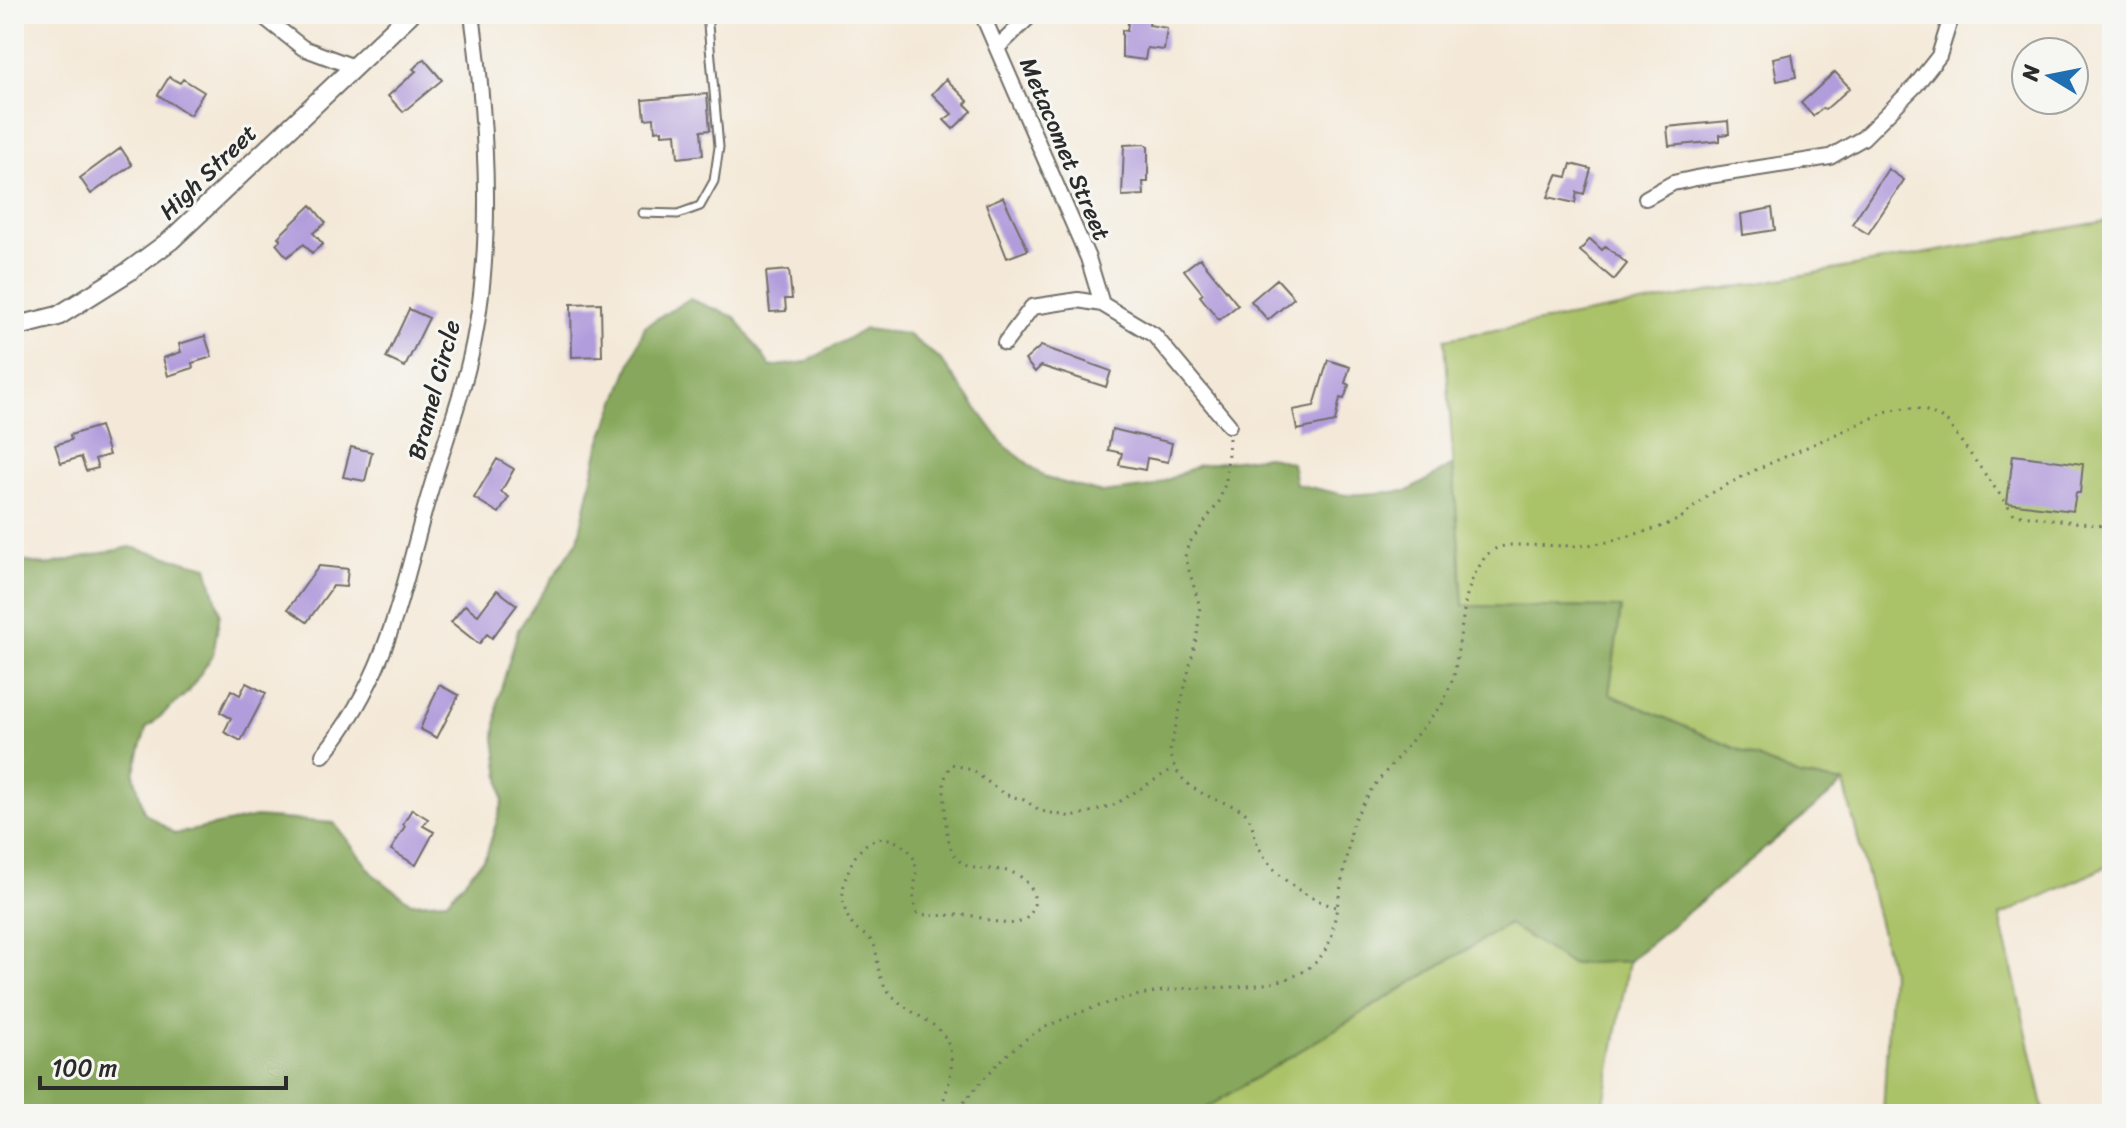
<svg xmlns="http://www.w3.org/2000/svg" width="2126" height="1128" viewBox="0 0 2126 1128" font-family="Sriracha,sans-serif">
  <rect width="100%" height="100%" fill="#f6f6f2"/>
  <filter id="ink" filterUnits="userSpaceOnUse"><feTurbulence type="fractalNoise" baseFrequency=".0125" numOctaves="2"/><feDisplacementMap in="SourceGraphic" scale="16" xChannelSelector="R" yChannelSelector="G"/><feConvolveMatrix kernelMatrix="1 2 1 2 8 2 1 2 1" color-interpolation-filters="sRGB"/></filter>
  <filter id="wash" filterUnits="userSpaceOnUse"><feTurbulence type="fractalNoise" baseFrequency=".006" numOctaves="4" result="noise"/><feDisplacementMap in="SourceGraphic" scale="32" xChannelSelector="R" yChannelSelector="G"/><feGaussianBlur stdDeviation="1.8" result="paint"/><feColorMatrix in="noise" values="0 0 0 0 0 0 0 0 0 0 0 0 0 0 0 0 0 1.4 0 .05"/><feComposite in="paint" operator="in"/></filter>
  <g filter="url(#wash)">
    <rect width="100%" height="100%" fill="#f4e9d8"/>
    <!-- green -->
    <path fill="#aac268" stroke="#6a764a" stroke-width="2" d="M2112 220V864L2000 916 2045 1114H1883L1891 970 1844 783 1799 776 1609 694 1621 608 1463 606 1445 339Z
      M1509 924 1571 964 1629 961 1602 1114H1196Z"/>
    <!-- forest -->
    <path fill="#87a85c" stroke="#596a44" stroke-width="2" d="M689 299 735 317 771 367 806 362 865 329 907 334 940 359 1003 444 1046 478 1102 493 1152 487 1199 465 1267 456 1292 463 1296 484 1345 495 1408 491 1453 465 1463 606 1621 608 1609 694 1799 776 1844 783 1629 961 1571 964 1508 924 1196 1114H14V560L47 565 130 547 207 567 220 613 213 655 188 692 146 729 134 774 144 812 175 834 256 817 334 823 375 876 411 903 447 901 486 856 503 801 495 738 498 700 518 630 578 540 599 446 645 326Z"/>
    <g id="blocks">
      <!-- building -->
      <path fill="#b29ddc" d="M1129 14H1151L1149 25 1167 28 1164 50 1147 48 1145 60 1122 57V30L1127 31Z
        M1792 54 1796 77 1777 81 1773 58Z
        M424 59 442 80 403 112 388 96 416 71 413 69Z
        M1835 72 1850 88 1825 110 1823 108 1813 116 1801 103Z
        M169 77 180 83 183 79 204 92 190 115 158 95Z
        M946 79 968 101 965 104 972 111 953 129 944 120 952 114 932 94Z
        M707 94 710 130 701 131 703 155 678 158 676 133 662 134V130L655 131 654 118 645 119 643 100Z
        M1728 121 1729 134 1720 135V141L1669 146 1667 127Z
        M1145 144 1148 147V182H1143L1144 195 1122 196 1124 145Z
        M121 148 132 165 91 194 80 178Z
        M1571 164 1591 169 1584 194 1577 192 1575 203 1548 197 1557 175 1567 177Z
        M1888 169 1904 180 1868 234 1852 224Z
        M1003 197 1028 250 1007 258 986 204Z
        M311 205 326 223 313 233 323 244 312 253 304 244 287 257 276 244 281 240 278 237Z
        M1772 208 1775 230 1743 235 1741 214Z
        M1590 239 1602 250 1606 246 1627 264 1614 280 1580 251Z
        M1200 258 1238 305 1219 320 1200 296 1203 294 1184 270Z
        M789 270 792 299H785L786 311 770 312 766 272Z
        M1277 279 1294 298 1268 320 1251 301Z
        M601 303 602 356 572 357 571 304Z
        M409 309 429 318 405 367 386 358Z
        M205 336 212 357 192 363 193 368 168 376 163 358 181 352 179 344Z
        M1041 346 1111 371 1106 387 1041 366 1035 372 1025 360Z
        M1328 360 1350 367 1345 383 1349 385 1344 399 1340 398 1335 422 1297 430 1293 410 1314 406Z
        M100 426 109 455 95 459 98 468 86 471 81 457 61 463 55 445 71 440 70 435Z
        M1112 429 1172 443 1168 462 1147 458 1145 470 1119 465 1122 453 1108 450Z
        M351 447 372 452 365 481 343 477Z
        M2013 455 2083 464 2080 493H2076L2073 511 2007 503Z
        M497 459 514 469 501 492 509 497 499 513 474 498Z
        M319 566 348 569 346 587 333 586 307 622 288 609Z
        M497 590 517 605 492 638 487 634 479 644 451 622 465 605 478 615Z
        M246 683 266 693 241 741 224 732 231 718 220 712 231 690 240 695Z
        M439 685 459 695 437 738 420 729Z
        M412 809 428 819 423 826 434 832 416 865 391 850 405 826 403 824Z"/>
    </g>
  </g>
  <g filter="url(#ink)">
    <use href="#blocks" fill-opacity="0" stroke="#716e68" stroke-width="2"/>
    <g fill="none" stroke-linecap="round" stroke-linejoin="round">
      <!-- service casing -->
      <g stroke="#716e68" stroke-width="11">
        <path id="service" d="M642 213 678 214 700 206 714 181 719 147 707 14"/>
      </g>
      <!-- minor casing -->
      <g stroke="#716e68" stroke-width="18">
        <path id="minor" d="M260 14 303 48 354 67
          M982 14 1088 258 1102 304 1154 335 1229 425
          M997 48 1032 14
          M1646 198 1673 183 1696 178 1830 157 1863 138 1916 85 1939 56 1952 14
          M1005 343 1032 307 1078 300 1102 304
          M323 755C383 682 399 605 423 516 436 467 454 420 467 371 496 260 487 126 472 14"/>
      </g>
      <!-- tertiary casing -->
      <g stroke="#716e68" stroke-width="22">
        <path id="tertiary" d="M14 327 58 316 128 272 171 240 410 14"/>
      </g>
      <!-- path -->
      <path stroke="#716e68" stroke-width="3" stroke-dasharray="2 6" stroke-linecap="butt" d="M1229 438 1226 481 1219 502 1188 545 1185 557 1200 607 1197 635 1170 751C1175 782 1198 793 1225 803 1233 806 1241 808 1246 814 1253 822 1253 833 1257 843 1270 874 1304 898 1336 907
        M938 1114C950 1086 963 1046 933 1025 919 1015 900 1006 889 992 874 974 880 953 872 941 868 937 862 933 857 930 847 921 842 904 843 891 847 859 872 819 907 849 926 866 907 893 917 913 934 918 949 914 966 915 986 916 1020 937 1033 909 1036 902 1034 891 1029 885 999 847 948 903 945 811 945 790 940 784 951 764L972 770 1004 794 1024 800 1041 811 1072 817 1114 805 1174 768
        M953 1114C983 1081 1011 1042 1052 1024 1090 1007 1130 995 1170 990 1221 983 1314 1000 1332 934L1353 821 1373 787 1443 703 1454 676 1466 598 1473 577 1486 555 1498 547 1511 545 1581 546 1607 542 1658 528 1680 519 1708 495 1753 471 1888 411C1910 405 1928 408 1947 422L2014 514 2112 527"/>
      <!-- service -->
      <use href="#service" stroke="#fff" stroke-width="7"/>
      <!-- minor -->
      <use href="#minor" stroke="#fff" stroke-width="14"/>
      <!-- tertiary -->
      <use href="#tertiary" stroke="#fff" stroke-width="18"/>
    </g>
  </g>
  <g text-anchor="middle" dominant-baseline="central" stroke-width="6" stroke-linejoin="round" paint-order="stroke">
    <!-- street labels -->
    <g font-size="24" fill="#2b2b2b" stroke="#f6f6f2">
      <text transform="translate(1065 149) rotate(67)">Metacomet Street</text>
      <text transform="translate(208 172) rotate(-44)">High Street</text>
      <text transform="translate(434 390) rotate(-75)">Bramel Circle</text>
    </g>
  </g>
  <!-- margin -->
  <rect width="2126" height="1128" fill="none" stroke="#f6f6f2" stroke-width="48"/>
  <!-- north arrow -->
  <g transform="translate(2050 76) rotate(280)"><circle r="38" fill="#f6f6f2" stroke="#a5a5a2" stroke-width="2"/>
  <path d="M0-6L14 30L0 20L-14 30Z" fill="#1f6fb2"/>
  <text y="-12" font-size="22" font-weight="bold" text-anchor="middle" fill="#2b2b2b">N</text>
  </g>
  <!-- scale -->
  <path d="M40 1076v12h246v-12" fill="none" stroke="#2b2b2b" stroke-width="4"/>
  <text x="52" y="1076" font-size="24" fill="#2b2b2b" stroke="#f6f6f2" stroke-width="6" paint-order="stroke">100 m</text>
</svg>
